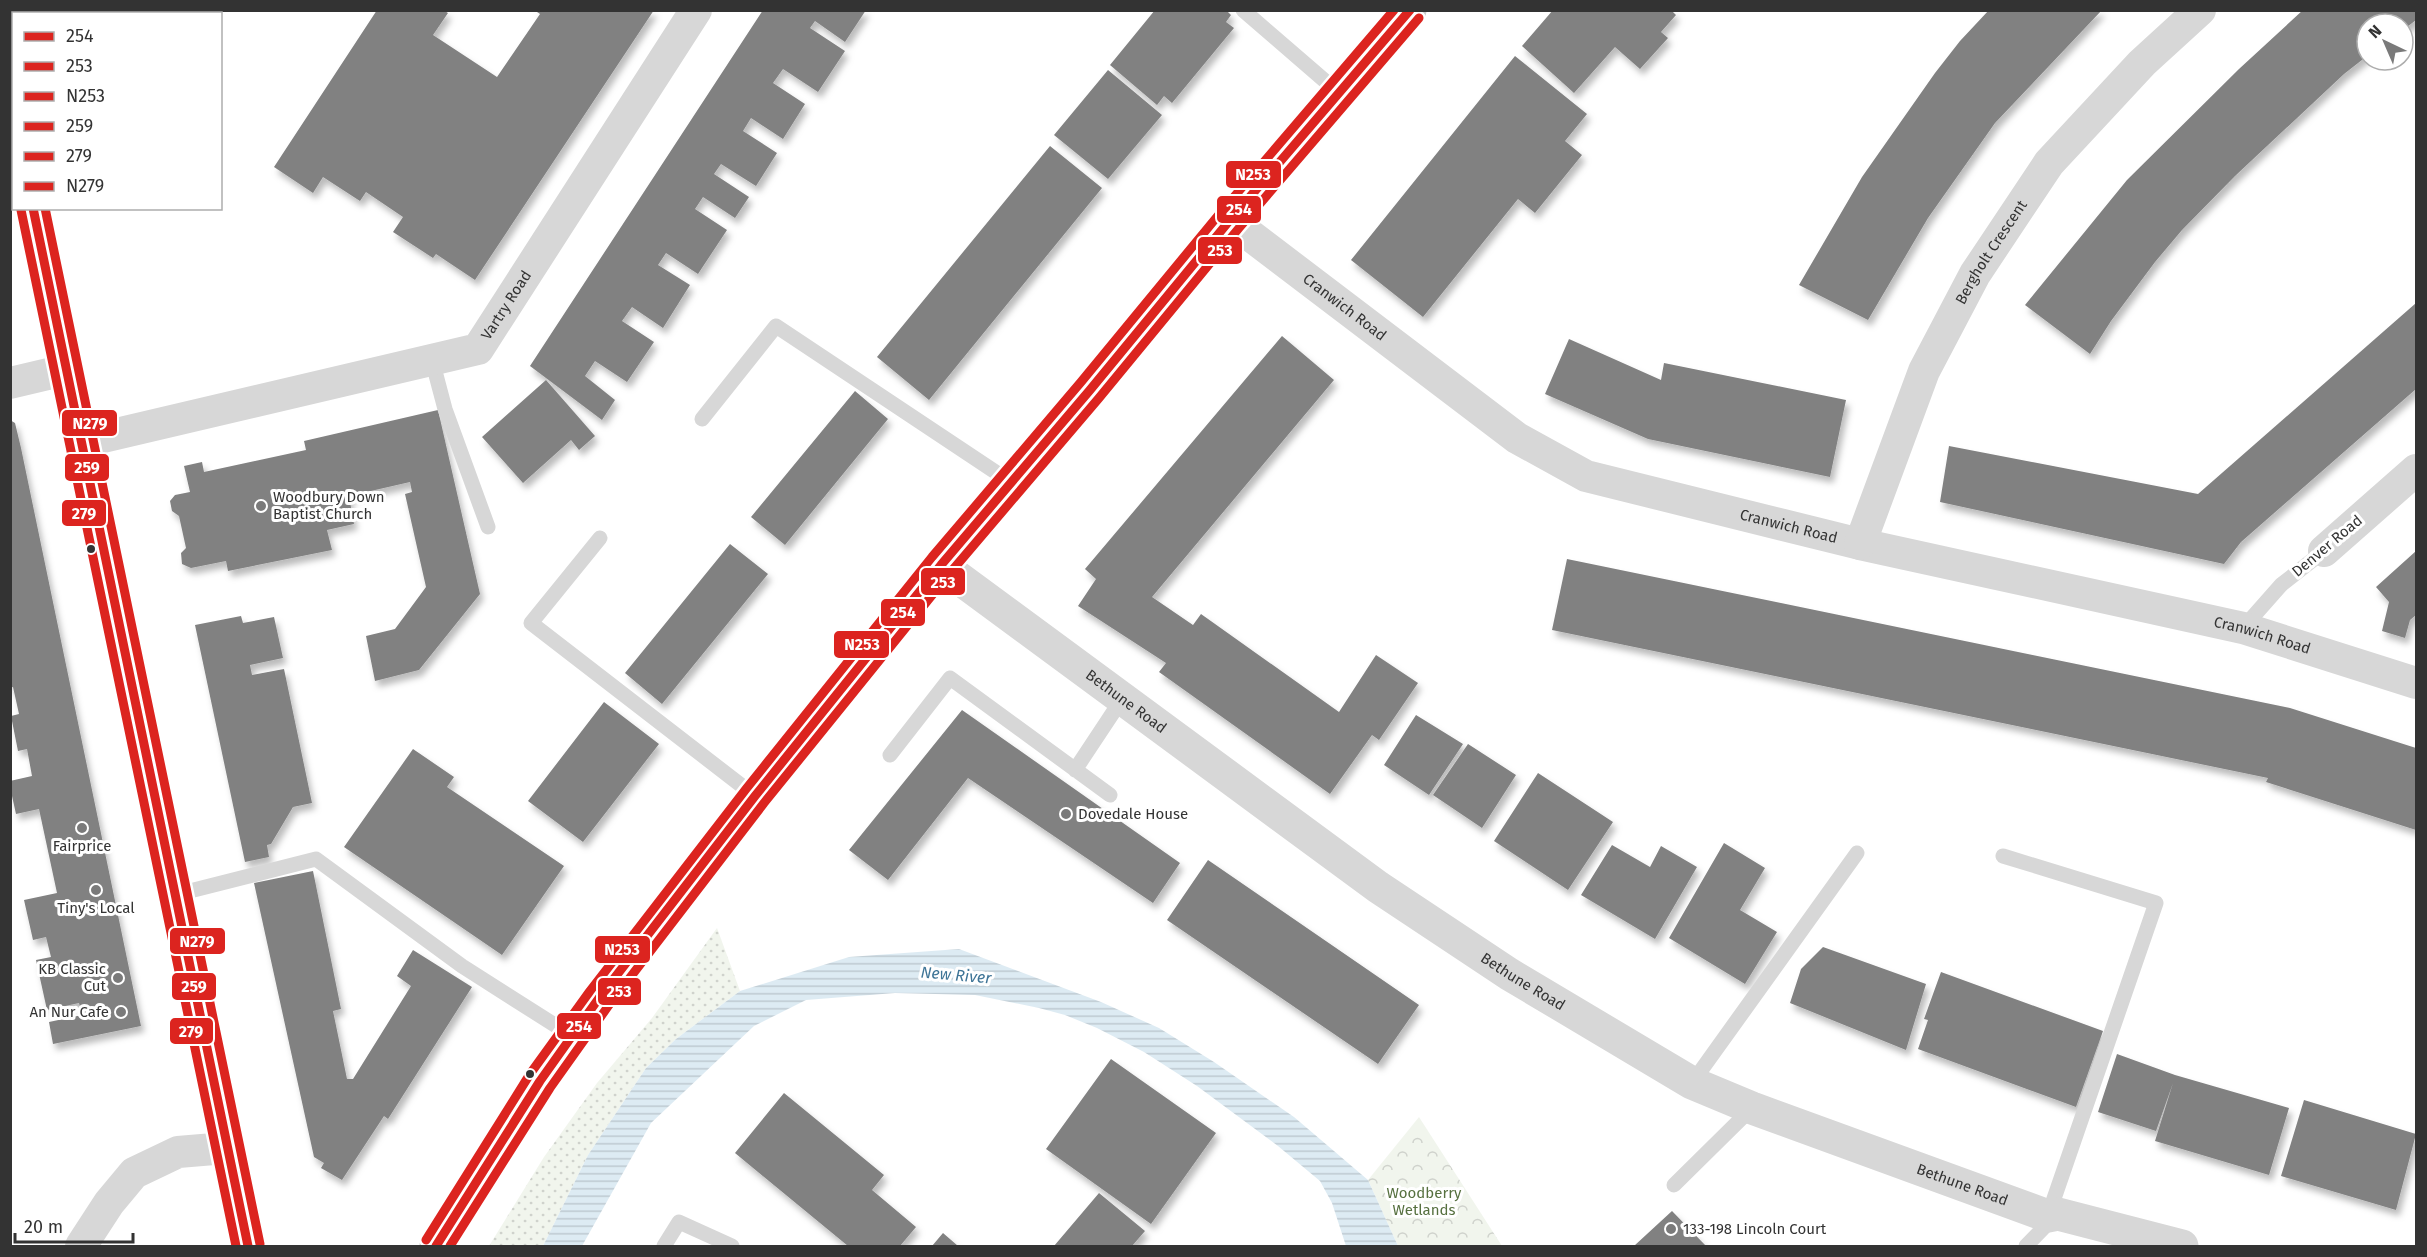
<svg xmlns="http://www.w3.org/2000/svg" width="2427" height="1257" viewBox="0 0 2427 1257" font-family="'Fira Sans',sans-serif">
  <defs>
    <pattern id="grass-dots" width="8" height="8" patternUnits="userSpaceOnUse" patternTransform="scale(1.5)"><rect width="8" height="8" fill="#f1f5ed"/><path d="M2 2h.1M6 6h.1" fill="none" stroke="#cfd2cc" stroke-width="1.8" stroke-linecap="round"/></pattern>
    <pattern id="park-crowns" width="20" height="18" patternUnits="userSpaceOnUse" patternTransform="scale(1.5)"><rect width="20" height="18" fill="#f1f5ed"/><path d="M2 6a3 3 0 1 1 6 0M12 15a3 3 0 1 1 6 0" fill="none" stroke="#cfd2cc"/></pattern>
    <pattern id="water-rules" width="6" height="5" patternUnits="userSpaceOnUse" patternTransform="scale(1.5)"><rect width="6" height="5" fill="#ddebf3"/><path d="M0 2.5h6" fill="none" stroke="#becad1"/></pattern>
    <filter id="shadow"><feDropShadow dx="3.5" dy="6" stdDeviation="3" flood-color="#0004"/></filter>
  </defs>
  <rect width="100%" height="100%" fill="#fff"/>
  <!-- grass -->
  <path fill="url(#grass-dots)" d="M717 928 740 991 676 1039 646 1068 588 1155 543 1246H489L544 1157 597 1083 652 1018Z"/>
  <!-- park -->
  <path fill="url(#park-crowns)" d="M1419 1117 1502 1246H1398L1368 1180Z"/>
  <!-- water -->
  <path fill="url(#water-rules)" d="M959 949 1101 1002 1159 1028 1214 1062 1294 1117 1368 1180 1398 1246H1346L1332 1203 1320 1181 1278 1146 1197 1086 1144 1052 1097 1028 1065 1015 1039 1008 975 995 895 993 806 1000 754 1026 651 1123 582 1246H543L588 1155 646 1068 676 1039 740 991 849 957Z"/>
  <!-- building -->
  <path fill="#818181" filter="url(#shadow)" d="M377 10H443L448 13 433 35 497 77 540 14 534 10H654L475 280 436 254 433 258 393 232 403 217 366 192 360 201 323 177 313 193 274 167Z
    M763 10H866L845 42 815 21 810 28 845 51 818 92 783 69 773 83 805 104 783 139 751 118 743 131 777 153 756 186 721 164 714 174 749 197 735 218 703 197 695 209 727 230 698 274 666 253 658 265 690 285 663 328 632 307 622 321 654 342 627 382 595 361 585 376 615 400 602 420 530 366Z
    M1155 10H1226L1231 15 1226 22 1234 28 1172 103 1164 96 1157 105 1110 65Z
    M1553 10H1671L1676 15 1661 32 1668 38 1640 69 1615 47 1574 93 1522 46Z
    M1989 10H2102L1995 123 1928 218 1868 320 1799 285 1862 177 1935 73 1960 41Z
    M2303 10H2416V20L2403 30V24H2367V56L2344 74 2235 176 2182 230 2155 262 2111 321 2090 354 2025 305 2127 180 2239 69Z
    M1515 56 1587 114 1565 141 1582 155 1535 213 1518 199 1423 317 1351 260Z
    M1108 70 1162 115 1108 179 1054 135Z
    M1050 146 1102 188 929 400 877 357Z
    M2416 303V389L2241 542 2224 564 1940 502 1949 446 2198 494Z
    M1282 336 1334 380 1152 597 1193 625 1201 614 1339 712 1376 655 1418 683 1379 740 1372 735 1330 794 1159 672 1166 663 1078 606 1096 579 1085 569Z
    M1569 339 1661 380 1664 363 1846 400 1830 477 1648 439 1545 394Z
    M546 380 595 436 579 450 571 440 523 483 482 437Z
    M855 391 888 419 785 545 751 517Z
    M438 410 480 594 419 670 375 681 366 636 395 629 426 587 405 494 412 492 410 482 349 496 354 524 327 530 332 550 228 571 226 561 191 568 182 564 181 553 186 548 179 516 172 511 170 501 175 495 190 492 184 466 202 462 204 472 306 450 304 441Z
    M10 420 15 423 21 448 141 1026 53 1044 49 1022 82 1015 79 1003 47 1010 36 960 51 957 46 937 33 940 24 900 57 893 39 809 16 814 10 787V781L32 776 27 749 18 751 11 716 19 714 13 687 10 688Z
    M730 544 768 574 662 704 625 673Z
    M2416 551V615L2410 620 2405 638 2382 631 2389 602 2376 587Z
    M1567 559 2290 708 2416 748V830L2266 782 2268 778 1552 630Z
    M241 616 243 623 274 617 283 658 250 665 252 675 284 669 312 803 293 807 271 844 267 845 269 857 245 862 195 625Z
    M604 702 659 744 583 842 528 801Z
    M962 710 1180 863 1153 903 968 778 888 880 849 850Z
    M1416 715 1463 744 1429 795 1384 765Z
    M1468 744 1516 775 1482 828 1433 795Z
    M413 749 454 777 447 787 564 866 502 955 344 847Z
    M1538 773 1613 822 1568 890 1494 841Z
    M1724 843 1765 868 1740 910 1777 932 1745 984 1669 938Z
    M1612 845 1650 867 1661 846 1697 867 1655 939 1581 895Z
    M1208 860 1419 1005 1378 1064 1167 920Z
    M313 871 341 1009 333 1011 347 1079H353L411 986 397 976 413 950 472 987 388 1119 384 1116 342 1180 321 1168 324 1163 314 1157 254 883Z
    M1823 947 1926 984 1906 1050 1790 1003 1801 969Z
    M1941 972 2103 1031 2076 1107 1918 1049 1928 1020 1924 1019Z
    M2117 1054 2175 1075 2289 1108 2269 1175 2155 1141 2173 1083 2156 1131 2098 1112Z
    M1111 1059 1216 1133 1151 1224 1046 1149Z
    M784 1093 884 1175 872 1190 916 1227 900 1246H848L735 1153Z
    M2304 1100 2416 1134 2396 1210 2281 1176Z
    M1099 1193 1145 1231 1132 1246H1054Z
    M1672 1211 1706 1246H1634Z
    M943 1233 958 1246H932Z"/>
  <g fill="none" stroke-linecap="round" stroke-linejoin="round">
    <!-- service -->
    <path stroke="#d7d7d7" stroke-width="15" d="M1243 10 1339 93
      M432 360 445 409 488 527
      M702 419 776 326 1012 483
      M600 538 531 623 755 796
      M2243 628 2281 585 2324 551
      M890 755 950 678 1110 795
      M1075 770 1122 699
      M2003 856 2156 903 2048 1216
      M174 895 316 859 462 966 572 1036
      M1692 1083 1857 853
      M1674 1185 1752 1108
      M664 1246 679 1222 732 1246
      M2026 1246 2055 1216"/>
    <!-- minor -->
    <g stroke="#d7d7d7" stroke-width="32">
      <path id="s1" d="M1230 220 1517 438 1586 476 1860 544 2243 628 2416 683"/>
      <path d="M10 383 65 370"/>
      <path id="s2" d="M82 442 478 349 696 10"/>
      <path id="s3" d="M1860 544 1924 371 1975 274 2049 163 2142 63 2200 10"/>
      <path d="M2324 551 2416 470"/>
      <path d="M81 1246 109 1203 134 1173 178 1152 226 1148"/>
    </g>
    <!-- tertiary -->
    <path stroke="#d7d7d7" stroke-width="33" id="s4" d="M941 565 1378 887 1509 974 1692 1083 1752 1108 2048 1216 2058 1214 2182 1246"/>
    <!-- primary -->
    <path stroke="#cacaca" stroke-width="33" d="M436 1246 540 1081 599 998 755 796 941 565 1090 390 1230 220 1410 10"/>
    <!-- trunk -->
    <path stroke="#c7c7c7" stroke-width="33" d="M10 92 14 107
      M33 208 248 1246"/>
    <!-- bus-1 casing -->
    <g stroke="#fff" stroke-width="14">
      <path id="bus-1" d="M436 1246 540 1081 599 998 755 796 941 565 1090 390 1230 220 1410 10"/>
    </g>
    <!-- bus-2 casing -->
    <g stroke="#fff" stroke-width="14">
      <path id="bus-2" d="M450 1246 550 1088 609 1005 764 803 950 573 1099 398 1239 228 1419 18"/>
    </g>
    <!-- bus-3 casing -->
    <g stroke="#fff" stroke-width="14">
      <path id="bus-3" d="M426 1240 530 1074 590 991 746 789 932 557 1081 382 1221 212 1394 10"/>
    </g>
    <!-- bus-4 casing -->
    <g stroke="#fff" stroke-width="14">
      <path id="bus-4" d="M33 208 248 1246"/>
    </g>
    <!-- bus-5 casing -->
    <g stroke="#fff" stroke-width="14">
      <path id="bus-5" d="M21 210 236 1246"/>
    </g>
    <!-- bus-6 casing -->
    <g stroke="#fff" stroke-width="14">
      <path id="bus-6" d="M45 208 260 1244"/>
    </g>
    <!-- bus-1 -->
    <use href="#bus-1" stroke="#dc241f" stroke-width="9"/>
    <!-- bus-2 -->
    <use href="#bus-2" stroke="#dc241f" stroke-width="9"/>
    <!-- bus-3 -->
    <use href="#bus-3" stroke="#dc241f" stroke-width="9"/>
    <!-- bus-4 -->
    <use href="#bus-4" stroke="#dc241f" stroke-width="9"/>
    <!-- bus-5 -->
    <use href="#bus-5" stroke="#dc241f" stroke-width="9"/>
    <!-- bus-6 -->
    <use href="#bus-6" stroke="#dc241f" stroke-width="9"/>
  </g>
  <!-- markers -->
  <g fill="#7a7a7a" stroke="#fff" stroke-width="2">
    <circle cx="261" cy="506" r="6"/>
    <circle cx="1066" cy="814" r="6"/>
    <circle cx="82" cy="828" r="6"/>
    <circle cx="96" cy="890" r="6"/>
    <circle cx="118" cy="978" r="6"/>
    <circle cx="121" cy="1012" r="6"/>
    <circle cx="1671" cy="1229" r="6"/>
  </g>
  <g fill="#333" stroke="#fff" stroke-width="2">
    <circle cx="91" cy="549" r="5"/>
    <circle cx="530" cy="1074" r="5"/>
  </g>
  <g text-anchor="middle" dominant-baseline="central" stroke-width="6" stroke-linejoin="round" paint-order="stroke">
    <!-- street labels -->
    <g font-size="15" fill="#333" stroke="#fff">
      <text stroke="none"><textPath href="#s3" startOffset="321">Bergholt Crescent</textPath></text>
      <text stroke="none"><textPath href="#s2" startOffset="459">Vartry Road</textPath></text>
      <text stroke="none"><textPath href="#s1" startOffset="144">Cranwich Road</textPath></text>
      <text stroke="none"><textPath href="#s1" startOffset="648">Cranwich Road</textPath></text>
      <text transform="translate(2327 546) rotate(-40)">Denver Road</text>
      <text stroke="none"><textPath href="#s1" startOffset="1134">Cranwich Road</textPath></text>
      <text stroke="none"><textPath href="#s4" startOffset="230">Bethune Road</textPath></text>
      <text stroke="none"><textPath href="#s4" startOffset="716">Bethune Road</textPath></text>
      <text stroke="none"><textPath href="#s4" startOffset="1202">Bethune Road</textPath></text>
    </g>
    <!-- poi labels -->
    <g font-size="15" fill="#333" stroke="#fff" text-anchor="start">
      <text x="273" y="497">Woodbury Down<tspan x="273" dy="17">Baptist Church</tspan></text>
      <text x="1078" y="814">Dovedale House</text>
      <text x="82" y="846" text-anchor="middle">Fairprice</text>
      <text x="96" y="908" text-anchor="middle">Tiny's Local</text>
      <text x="106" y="969" text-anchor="end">KB Classic<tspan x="106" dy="17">Cut</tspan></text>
      <text x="109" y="1012" text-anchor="end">An Nur Cafe</text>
      <text x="1683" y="1229">133-198 Lincoln Court</text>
    </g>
    <!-- park labels -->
    <g font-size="15" fill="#56703f" stroke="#fff">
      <text x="1424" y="1193">Woodberry<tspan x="1424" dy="17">Wetlands</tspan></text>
    </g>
    <!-- water labels -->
    <g font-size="16" font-style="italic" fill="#3f7597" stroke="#fff">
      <text transform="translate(956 975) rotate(5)">New River</text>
    </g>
  </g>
  <g stroke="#fff" stroke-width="2">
    <rect x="1225" y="160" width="57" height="29" rx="6" fill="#dc241f"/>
    <rect x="1216" y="195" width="46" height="29" rx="6" fill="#dc241f"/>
    <rect x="1197" y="236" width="46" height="29" rx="6" fill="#dc241f"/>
    <rect x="61" y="409" width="57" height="28" rx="6" fill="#dc241f"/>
    <rect x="64" y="453" width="46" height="29" rx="6" fill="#dc241f"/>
    <rect x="61" y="499" width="46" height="28" rx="6" fill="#dc241f"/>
    <rect x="920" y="567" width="46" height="29" rx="6" fill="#dc241f"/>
    <rect x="880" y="598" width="46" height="29" rx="6" fill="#dc241f"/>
    <rect x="833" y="630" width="57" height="29" rx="6" fill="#dc241f"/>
    <rect x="169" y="927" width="57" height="28" rx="6" fill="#dc241f"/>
    <rect x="594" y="935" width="57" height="29" rx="6" fill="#dc241f"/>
    <rect x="171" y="972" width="46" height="29" rx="6" fill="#dc241f"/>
    <rect x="597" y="977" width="45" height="29" rx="6" fill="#dc241f"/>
    <rect x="556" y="1012" width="46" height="28" rx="6" fill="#dc241f"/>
    <rect x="169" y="1017" width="45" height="28" rx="6" fill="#dc241f"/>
  </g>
  <g font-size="16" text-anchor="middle" font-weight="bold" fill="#fff">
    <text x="1253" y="180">N253</text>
    <text x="1239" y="215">254</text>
    <text x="1220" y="256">253</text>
    <text x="90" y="429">N279</text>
    <text x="87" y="473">259</text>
    <text x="84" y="519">279</text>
    <text x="943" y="588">253</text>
    <text x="903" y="618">254</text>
    <text x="862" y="650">N253</text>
    <text x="197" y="947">N279</text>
    <text x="622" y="955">N253</text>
    <text x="194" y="992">259</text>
    <text x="619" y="997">253</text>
    <text x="579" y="1032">254</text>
    <text x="191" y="1037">279</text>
  </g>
  <!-- border -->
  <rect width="2427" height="1257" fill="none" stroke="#333333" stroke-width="24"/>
  <!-- legend -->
  <rect x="12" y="12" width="210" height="198" fill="#ffffff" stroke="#adadad" stroke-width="1.5"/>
  <rect x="24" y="32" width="30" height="9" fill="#dc241f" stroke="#adadad" stroke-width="1.5"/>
  <text x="66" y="42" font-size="18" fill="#333333">254</text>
  <rect x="24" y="62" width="30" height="9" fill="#dc241f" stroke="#adadad" stroke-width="1.5"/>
  <text x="66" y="72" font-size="18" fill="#333333">253</text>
  <rect x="24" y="92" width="30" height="9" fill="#dc241f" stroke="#adadad" stroke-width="1.5"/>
  <text x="66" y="102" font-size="18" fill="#333333">N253</text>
  <rect x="24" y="122" width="30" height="9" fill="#dc241f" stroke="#adadad" stroke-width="1.5"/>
  <text x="66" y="132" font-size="18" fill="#333333">259</text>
  <rect x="24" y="152" width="30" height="9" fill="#dc241f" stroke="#adadad" stroke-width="1.5"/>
  <text x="66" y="162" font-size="18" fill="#333333">279</text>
  <rect x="24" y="182" width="30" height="9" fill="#dc241f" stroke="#adadad" stroke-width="1.5"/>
  <text x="66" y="192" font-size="18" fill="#333333">N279</text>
  <!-- north arrow -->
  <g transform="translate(2385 42) rotate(316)"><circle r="28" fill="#ffffff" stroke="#adadad" stroke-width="1.5"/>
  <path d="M0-4.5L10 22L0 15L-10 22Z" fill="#7a7a7a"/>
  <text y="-9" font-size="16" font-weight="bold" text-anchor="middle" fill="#333333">N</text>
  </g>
  <!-- scale -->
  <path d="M15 1233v9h118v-9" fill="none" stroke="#333333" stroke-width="3"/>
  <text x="24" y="1233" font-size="18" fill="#333333" stroke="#ffffff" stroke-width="4.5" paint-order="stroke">20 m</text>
</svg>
